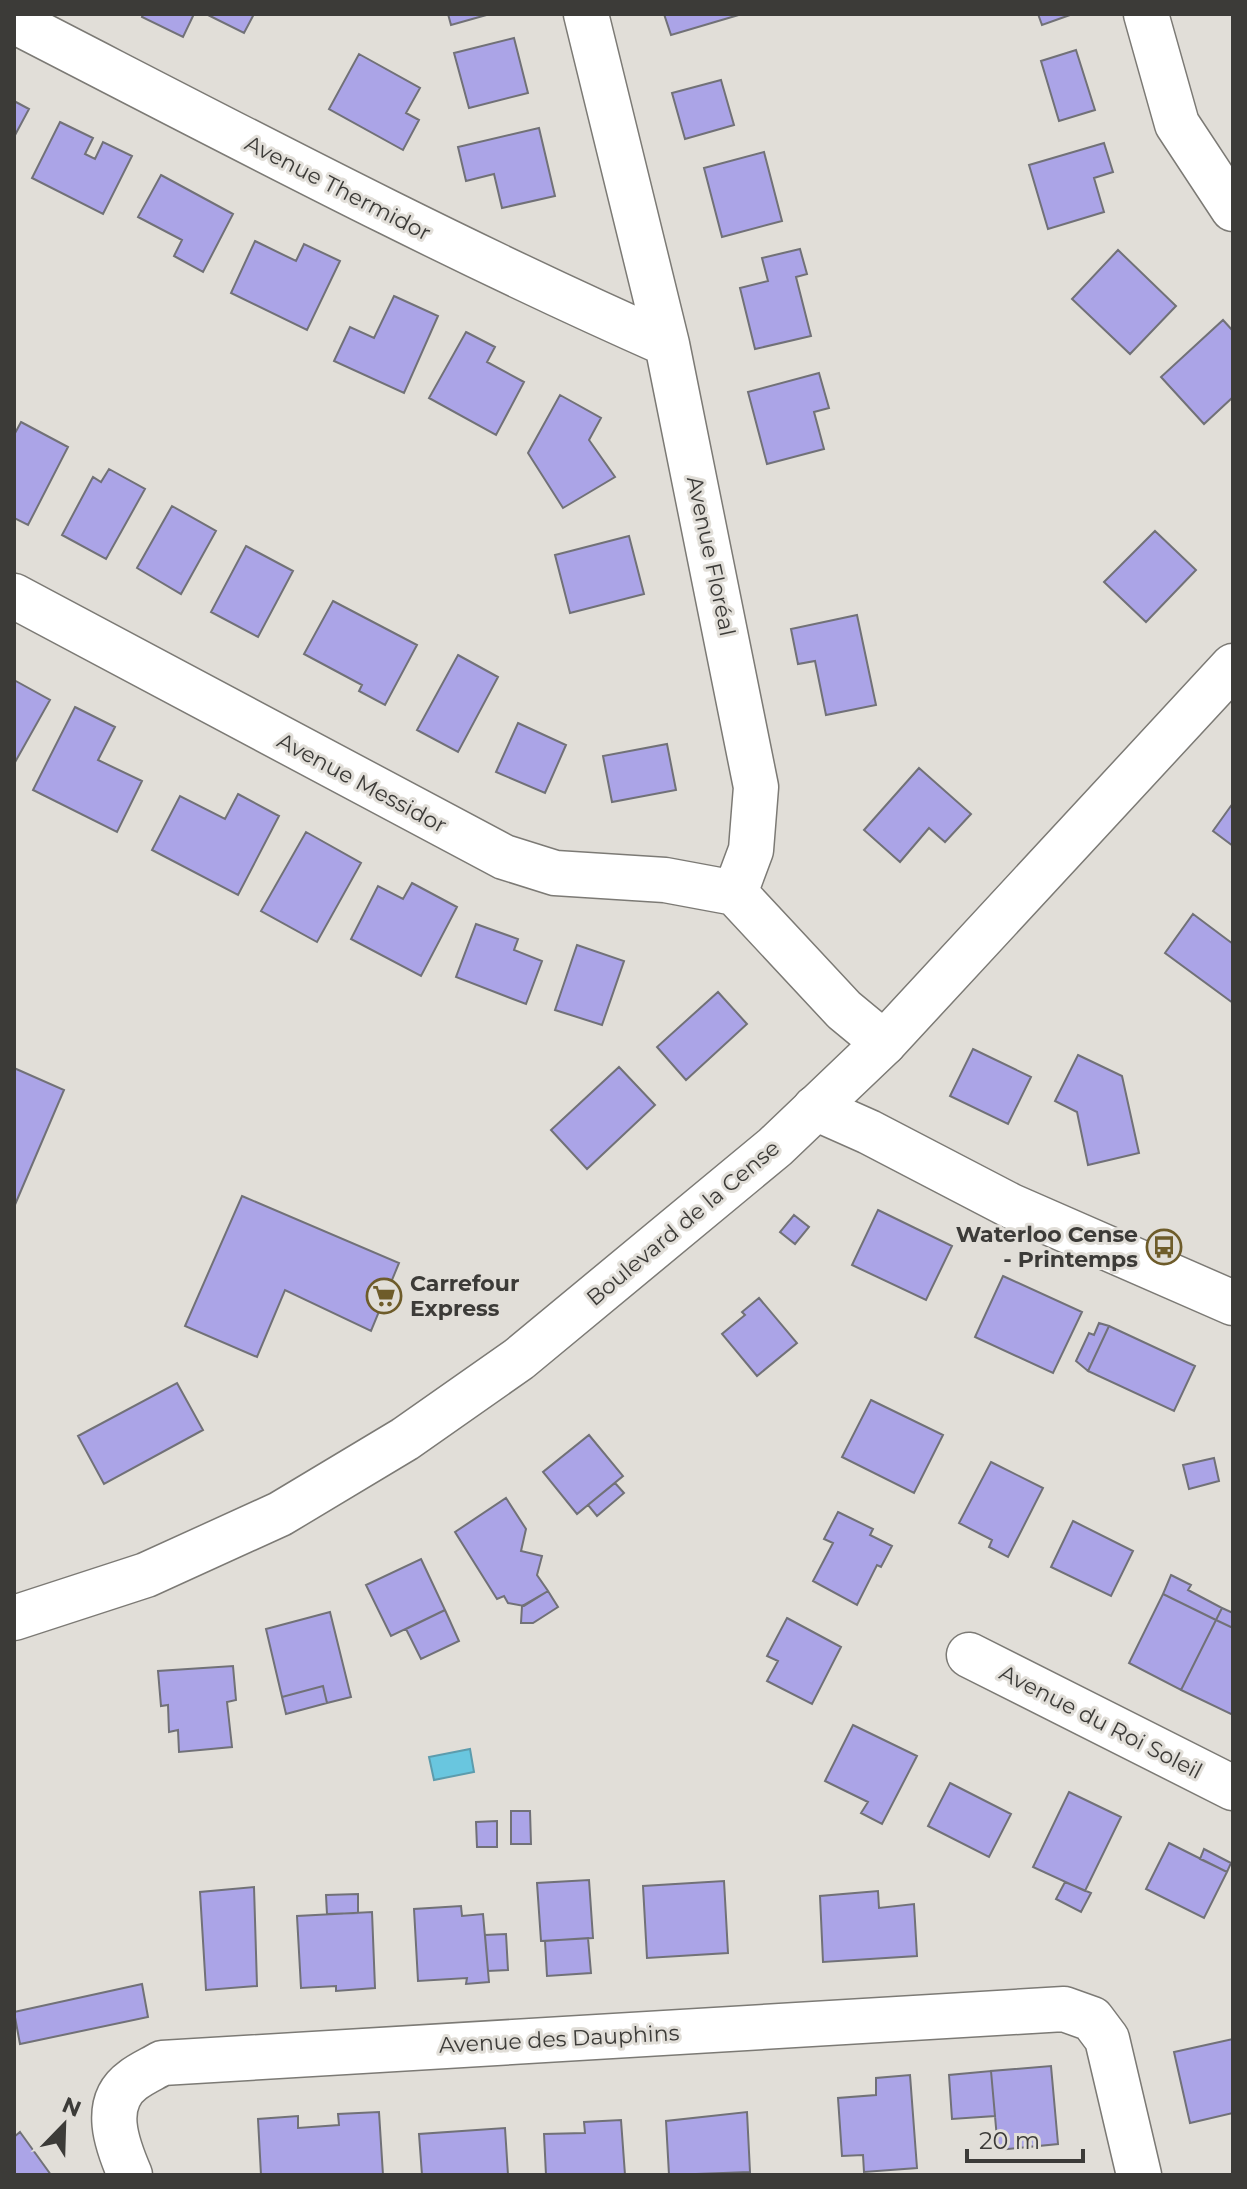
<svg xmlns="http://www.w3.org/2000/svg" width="1247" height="2189" viewBox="0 0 1247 2189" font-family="Montserrat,sans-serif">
  <rect width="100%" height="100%" fill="#e1ded8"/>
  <!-- water -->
  <path fill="#69c6df" stroke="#5c9cad" stroke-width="2" d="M470 1749 474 1772 434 1780 429 1757Z"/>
  <!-- building -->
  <path fill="#aba4e7" stroke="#717177" stroke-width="2" d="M143 14H194L183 37 142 17Z
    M206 14H254L244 33Z
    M448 14H490L451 25Z
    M664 14H742L671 35Z
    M1038 14H1070V15L1042 25Z
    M514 38 528 93 469 108 454 53Z
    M1076 50 1095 110 1059 121 1041 61Z
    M359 54 420 88 406 113 419 120 403 150 329 109Z
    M721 80 734 125 685 139 672 93Z
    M14 101 29 109 14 137Z
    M60 122 93 138 85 154 95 159 103 142 132 156 103 214 32 178Z
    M539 128 555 196 502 208 494 174 466 181 458 147Z
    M1104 143 1113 172 1094 178 1104 212 1048 229 1029 165Z
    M764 152 782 221 722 237 704 168Z
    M161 175 233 214 203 272 174 256 182 240 138 217Z
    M255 241 296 261 304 244 340 261 307 330 231 293Z
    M800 249 807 274 796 277 811 336 755 349 740 288 768 281 762 258Z
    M1118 250 1176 306 1130 354 1072 299Z
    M394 296 438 316 404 393 334 361 350 327 374 338Z
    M1223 320 1233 331V397L1204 424 1161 377Z
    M466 332 495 347 487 362 524 382 496 435 429 398Z
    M819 373 829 408 814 412 824 449 767 464 748 392Z
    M560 395 601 418 589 440 615 477 563 508 528 453Z
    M21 422 68 447 28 525 14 518V435Z
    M109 469 145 489 106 559 62 535 93 477 101 482Z
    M172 506 216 531 181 594 137 568Z
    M1155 531 1196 570 1146 622 1104 582Z
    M629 536 644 594 570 613 555 555Z
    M246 546 293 571 258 637 211 612Z
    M333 601 417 645 385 705 359 691 362 685 304 654Z
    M857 615 876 705 826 715 815 661 798 664 791 629Z
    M458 655 498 677 458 752 417 730Z
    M14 680 50 700 14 764Z
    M75 707 115 727 98 760 142 781 117 832 33 790Z
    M518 723 566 745 545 793 496 772Z
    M667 744 676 790 612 802 603 756Z
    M919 768 971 814 945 842 929 828 900 862 864 830Z
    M238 794 279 816 238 895 152 850 180 796 225 819Z
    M1233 803V846L1213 831Z
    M306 832 361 863 317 942 261 911Z
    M412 883 457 907 421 976 351 939 378 886 403 899Z
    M1193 914 1233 944V1003L1165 953Z
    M476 924 518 939 514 950 542 961 526 1004 456 977Z
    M577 945 624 961 602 1025 555 1010Z
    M718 992 747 1024 686 1080 657 1047Z
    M973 1049 1031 1077 1008 1124 950 1096Z
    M1078 1055 1122 1076 1139 1153 1088 1165 1077 1112 1055 1101Z
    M619 1067 655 1105 587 1169 551 1130Z
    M14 1068 64 1090 14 1207Z
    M242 1196 399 1263 371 1331 285 1290 257 1357 185 1326Z
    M878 1210 952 1246 926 1300 852 1265Z
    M794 1215 809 1227 795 1244 780 1232Z
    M1003 1276 1082 1312 1053 1373 975 1337Z
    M759 1298 797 1343 757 1376 722 1334 745 1315 742 1312Z
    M1099 1323 1109 1326 1088 1371 1076 1361 1089 1333 1094 1335Z
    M1109 1326 1195 1366 1174 1411 1088 1371Z
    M177 1383 203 1430 104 1484 78 1436Z
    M871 1400 943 1435 914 1493 842 1457Z
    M589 1435 623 1476 577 1514 543 1472Z
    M1214 1458 1219 1481 1189 1489 1183 1465Z
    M991 1462 1043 1488 1008 1557 989 1547 992 1540 959 1523Z
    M615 1483 624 1493 597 1516 588 1505Z
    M506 1498 526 1529 521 1551 542 1556 537 1575 548 1591 524 1606 508 1603 504 1596 497 1599 455 1532Z
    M838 1512 873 1529 870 1535 892 1546 881 1567 877 1565 857 1605 813 1581 833 1543 824 1539Z
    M1073 1521 1133 1551 1111 1596 1051 1567Z
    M421 1559 445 1610 391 1636 366 1585Z
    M1171 1575 1191 1585 1188 1590 1222 1608 1216 1620 1163 1594Z
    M548 1591 558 1607 533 1623H521L522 1606Z
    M1163 1594 1216 1620 1181 1690 1129 1663Z
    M1222 1608 1233 1613V1628L1216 1620Z
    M445 1610 459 1641 421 1659 406 1629Z
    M330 1612 351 1697 327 1703 323 1686 282 1697 266 1629Z
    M787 1618 841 1647 812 1704 767 1681 778 1661 767 1656Z
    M1216 1620 1233 1628V1715L1181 1690Z
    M233 1666 236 1700 227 1702 232 1747 179 1752 178 1730 169 1732 168 1705 161 1706 158 1671Z
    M323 1686 327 1703 286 1714 282 1697Z
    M853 1725 917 1756 882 1824 861 1813 868 1802 825 1781Z
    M950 1783 1011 1814 989 1857 928 1826Z
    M1069 1792 1121 1817 1085 1891 1033 1867Z
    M511 1811H530L531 1844H511Z
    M497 1821V1847H477L476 1822Z
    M1169 1843 1227 1872 1204 1918 1146 1889Z
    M1204 1849 1231 1863 1227 1872 1200 1859Z
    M589 1880 593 1938 541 1941 537 1883Z
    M724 1881 728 1953 647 1958 643 1886Z
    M1065 1882 1091 1893 1081 1912 1056 1899Z
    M254 1887 257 1986 206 1990 200 1892Z
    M878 1891 879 1908 914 1904 917 1956 823 1962 820 1896Z
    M358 1894V1913L327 1914 326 1895Z
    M461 1906 462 1916 483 1914 489 1982 466 1984 467 1978 418 1981 414 1909Z
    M372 1912 375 1988 336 1991V1986L301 1988 297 1916Z
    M506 1934 508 1970 488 1971 485 1935Z
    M588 1938 591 1973 547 1976 545 1941Z
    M142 1984 148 2017 20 2044 14 2012Z
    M1233 2039V2113L1190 2123 1174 2052Z
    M1051 2066 1058 2144 998 2150 991 2071Z
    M991 2071 995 2116 952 2119 949 2075Z
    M910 2075 917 2168 864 2172 863 2155 842 2156 838 2098 876 2095V2078Z
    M379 2112 383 2175H261L258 2119 298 2116V2128L339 2125 338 2114Z
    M747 2112 750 2172 669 2175 666 2121Z
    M621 2120 625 2175H546L544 2134 585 2133 584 2122Z
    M505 2128 508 2175H422L419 2134Z
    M20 2132 51 2175H14V2137Z"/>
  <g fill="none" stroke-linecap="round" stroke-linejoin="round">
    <!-- minor casing -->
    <g stroke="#7c7a75" stroke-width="47">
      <path id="minor" d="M586 14 667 344 756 787 751 850 735 893 844 1010 884 1043
        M1146 14 1177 124 1233 209
        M14 21C230 132 445 246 667 344
        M14 596 504 857 555 873 665 880 735 893
        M815 1108 869 1132 1011 1206 1233 1303
        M969 1655 1233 1788
        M130 2175C117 2145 101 2103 133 2080 142 2073 152 2069 162 2063L1064 2009 1092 2019 1107 2039 1139 2175"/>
    </g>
    <!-- major casing -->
    <g stroke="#7c7a75" stroke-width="47">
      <path id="major" d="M14 1618 146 1575 280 1514 405 1439 519 1359 775 1147 884 1043 1233 666"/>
    </g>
    <!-- minor -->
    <use href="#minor" stroke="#fff" stroke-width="44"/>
    <!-- major -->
    <use href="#major" stroke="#fff" stroke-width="44"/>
  </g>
  <!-- icons -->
  <defs>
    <g id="bus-ring" transform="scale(1.8)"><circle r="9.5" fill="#e1ded8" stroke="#6e5c2a" stroke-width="1.5"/><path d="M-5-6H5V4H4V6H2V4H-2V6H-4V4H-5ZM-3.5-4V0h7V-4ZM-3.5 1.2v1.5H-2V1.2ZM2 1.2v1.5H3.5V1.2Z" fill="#6e5c2a"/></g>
    <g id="supermarket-ring" transform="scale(1.8)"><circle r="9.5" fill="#e1ded8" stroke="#6e5c2a" stroke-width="1.5"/><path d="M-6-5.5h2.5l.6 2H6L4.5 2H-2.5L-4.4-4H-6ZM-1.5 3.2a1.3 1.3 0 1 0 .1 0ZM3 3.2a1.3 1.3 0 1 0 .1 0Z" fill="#6e5c2a"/></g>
  </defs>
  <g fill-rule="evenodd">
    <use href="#bus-ring" x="1164" y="1247"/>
    <use href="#supermarket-ring" x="384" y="1296"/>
  </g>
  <g text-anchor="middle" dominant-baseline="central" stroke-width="6" stroke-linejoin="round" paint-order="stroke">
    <!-- street labels -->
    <g font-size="22" fill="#3c3b38" stroke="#e1ded8">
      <text transform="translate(338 188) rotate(27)">Avenue Thermidor</text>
      <text transform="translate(711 556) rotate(78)">Avenue Floréal</text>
      <text transform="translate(362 783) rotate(28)">Avenue Messidor</text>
      <text transform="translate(683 1223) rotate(-40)">Boulevard de la Cense</text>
      <text transform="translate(1101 1722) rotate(27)">Avenue du Roi Soleil</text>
      <text transform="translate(559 2039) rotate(-3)">Avenue des Dauphins</text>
    </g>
    <!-- poi labels -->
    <g font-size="22" font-weight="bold" fill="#3c3b38" stroke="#e1ded8" text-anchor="end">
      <text x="1138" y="1234">Waterloo Cense<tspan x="1138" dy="25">- Printemps</tspan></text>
      <text x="410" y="1283" text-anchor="start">Carrefour<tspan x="410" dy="25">Express</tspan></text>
    </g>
  </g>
  <!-- border -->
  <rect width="1247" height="2189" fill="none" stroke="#3c3b38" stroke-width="32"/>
  <!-- north arrow -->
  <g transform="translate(64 2125) rotate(23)" stroke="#e1ded8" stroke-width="6" paint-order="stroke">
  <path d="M0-6L14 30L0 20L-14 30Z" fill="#3c3b38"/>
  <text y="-12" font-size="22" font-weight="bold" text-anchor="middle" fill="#3c3b38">N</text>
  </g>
  <!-- scale -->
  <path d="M967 2149v12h116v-12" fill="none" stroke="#3c3b38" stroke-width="4"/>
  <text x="979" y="2149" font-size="24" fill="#3c3b38" stroke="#e1ded8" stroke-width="6" paint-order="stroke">20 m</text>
</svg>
